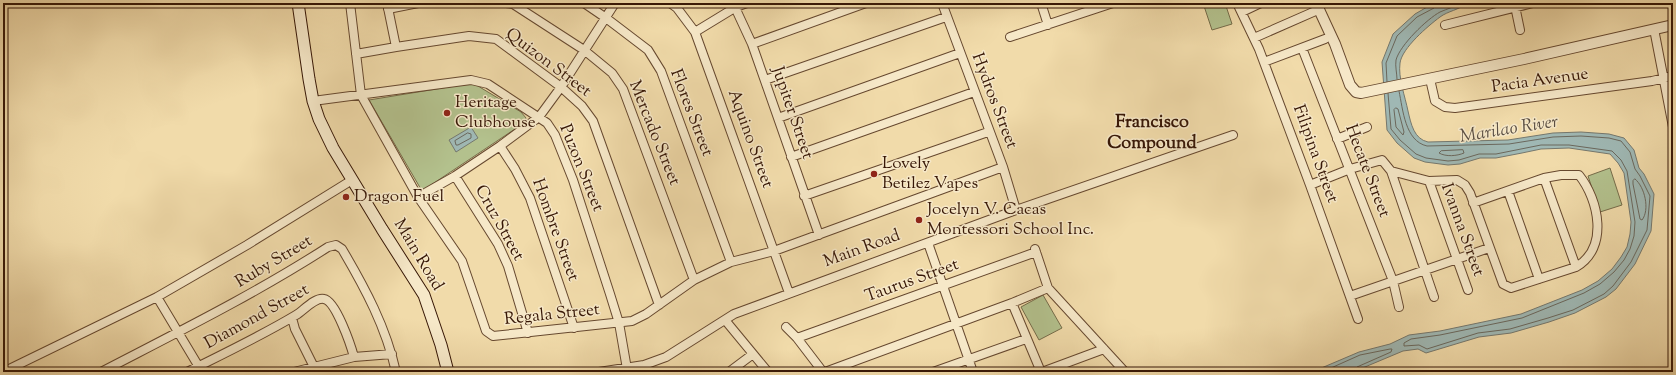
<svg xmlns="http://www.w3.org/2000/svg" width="1676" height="375" viewBox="0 0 1676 375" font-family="'Sorts Mill Goudy',serif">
  <rect width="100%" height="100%" fill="#f1dbaa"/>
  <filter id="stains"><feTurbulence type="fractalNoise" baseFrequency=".005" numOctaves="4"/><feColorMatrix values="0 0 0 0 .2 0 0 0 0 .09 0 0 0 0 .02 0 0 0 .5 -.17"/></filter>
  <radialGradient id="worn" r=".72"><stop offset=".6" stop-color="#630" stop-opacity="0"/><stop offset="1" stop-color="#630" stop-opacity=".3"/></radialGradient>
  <!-- green -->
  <path fill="#b3c18d" stroke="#756c4a" d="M1203 3H1225L1232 24 1212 30Z
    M473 83 521 112 526 118 524 123 422 191 369 100Z
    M1610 168 1622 205 1600 212 1588 176Z
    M1043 295 1062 328 1039 340 1021 307Z"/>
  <!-- water -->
  <path fill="#9fb8b4" stroke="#75786e" d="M1434 3H1467C1459 10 1448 11 1440 17 1428 26 1402 48 1400 63 1398 78 1405 96 1408 111 1411 124 1414 139 1428 142L1508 140 1553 133 1581 132 1609 134 1624 138 1634 150 1639 168 1644 174 1654 194 1651 231 1635 264 1616 289 1606 297 1575 313 1549 322 1511 333 1479 337 1426 353 1418 349 1403 351 1353 372H1312L1359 352 1390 344 1409 335 1440 331 1521 314 1582 290 1598 281 1612 269 1621 257 1627 247 1630 234 1631 222 1624 173 1618 163 1610 154 1569 148 1541 149 1522 153 1496 158H1480L1460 164 1448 165 1425 162 1414 158 1397 143 1387 130 1382 62 1393 34 1415 14Z
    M471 127 478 138 456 152 449 140Z"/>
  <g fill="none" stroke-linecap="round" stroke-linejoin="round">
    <!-- shore -->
    <path stroke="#6b685d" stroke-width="1" d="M1397 79C1397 74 1395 66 1396 60 1400 45 1427 19 1440 12 1447 9 1454 7 1461 3
      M1387 82 1386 63 1397 36 1417 17 1434 8 1435 3
      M1388 93 1391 129 1400 140 1416 154 1426 158 1448 161 1459 160 1479 154H1496L1541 145H1569L1612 151 1621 160 1627 171 1635 222 1634 236 1630 249 1624 260 1614 272 1600 284 1584 293 1522 318 1440 335 1411 339 1404 343V346L1419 345 1427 349 1478 333 1510 329 1548 318 1573 310 1604 294 1613 286 1631 262 1647 230 1650 196 1640 176 1635 169 1630 152 1621 141 1609 138 1581 136 1553 137 1509 144 1427 146C1405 141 1403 110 1399 91
      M1396 108 1398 109 1404 132 1403 135 1396 127 1394 110Z
      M468 133 471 134V138L458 145H456L455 141Z
      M1463 150 1464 153C1457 156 1446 157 1439 153L1441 151Z
      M1635 179C1645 187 1650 210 1642 220L1640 219 1633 184V181Z
      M1322 372 1360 355 1390 349H1392L1391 352 1357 367 1355 372"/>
    <!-- minor casing -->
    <g stroke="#66482f" stroke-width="10">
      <path id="minor" d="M350 3 361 95 418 197 462 261 486 331 493 336 632 321 646 314 694 280 731 262 774 251 1003 167
        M387 3 396 47
        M506 3 513 4 584 50 612 73 623 89 694 280
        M584 3 606 18 648 50 661 71 731 262
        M670 3 677 8 695 32 789 293
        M733 3 752 44 819 235
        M942 3 1003 167 1016 210
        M1041 3 1048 25
        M1237 3 1259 49 1310 185 1358 319
        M1515 6 1520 30
        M388 9 418 3
        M1242 12 1261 3
        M1445 25 1533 3
        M1654 29 1673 127
        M695 32 736 7 747 3
        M1010 37 1113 3
        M1254 38 1320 9
        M752 44 866 3
        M1302 48 1393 281 1399 307
        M356 54 396 47 469 36 496 39 561 87 582 106 593 121 659 305
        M1264 62 1325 39
        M1430 79 1435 101 1445 107 1455 108 1652 81 1673 76
        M765 80 946 17
        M313 101 471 80 488 84 547 123 555 135 573 180 610 294 619 323 627 369
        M778 118 960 53
        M1337 139 1367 127
        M500 146 515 169 530 198 574 328
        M791 157 974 92
        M1391 171 1434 297
        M455 176 498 244 508 266 528 333
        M1544 178 1576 267
        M1429 181 1468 290
        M1310 185 1350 169 1382 160 1391 171 1429 181 1457 180 1465 185 1470 193 1503 284 1511 288 1576 267C1609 248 1599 200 1579 175H1561L1544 178 1473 203
        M1508 191 1539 279
        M804 196 988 132
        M418 197 455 176 500 146 539 117 561 87 615 3
        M928 243 973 372
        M1035 249 1048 288 1125 372
        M1350 296 1489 248
        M157 297 202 372
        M1012 303 1041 372
        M292 318 295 329 314 367
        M725 320 768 372
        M786 327 797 338 823 372
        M797 338 1036 252
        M3 372 157 297 247 245 352 180
        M101 372C178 332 255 294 328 247L336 245 342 249C365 288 386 327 396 372
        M187 372C223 354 261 336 296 315 303 311 315 297 324 299 336 301 351 346 354 357
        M294 372 354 357 392 354
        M599 372 644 365 666 357 734 314 1016 210 1233 135
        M729 372 753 354
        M825 372 1012 303 1048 288
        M933 372 1026 339
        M1042 372 1104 349"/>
    </g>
    <!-- tertiary casing -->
    <g stroke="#66482f" stroke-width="12">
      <path id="tertiary" d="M1316 3 1335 44 1350 85 1356 92 1361 93 1524 59 1673 25"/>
    </g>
    <!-- secondary casing -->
    <g stroke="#371706" stroke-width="13">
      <path id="secondary" d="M298 3 309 79 313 101 319 119 333 148 382 229 424 295 441 345 448 372"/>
    </g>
    <!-- minor -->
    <use href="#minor" stroke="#f6e8c8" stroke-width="8"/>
    <!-- tertiary -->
    <use href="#tertiary" stroke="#f6e8c8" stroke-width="10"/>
    <!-- secondary -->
    <use href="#secondary" stroke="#f6e8c8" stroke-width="11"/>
  </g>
  <!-- markers -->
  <g fill="#8f2418" stroke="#f6e8c8" stroke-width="1.5">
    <circle cx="447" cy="113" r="4"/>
    <circle cx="874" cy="174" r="4"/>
    <circle cx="346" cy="197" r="4"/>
    <circle cx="919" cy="220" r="4"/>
  </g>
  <g text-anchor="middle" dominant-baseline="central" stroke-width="3" stroke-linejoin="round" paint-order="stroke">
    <!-- street labels -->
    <g font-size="17" fill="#371706" stroke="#f6e8c8">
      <text transform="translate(548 63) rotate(37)">Quizon Street</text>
      <text transform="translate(1540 81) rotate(-8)">Pacia Avenue</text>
      <text transform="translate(994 101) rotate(69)">Hydros Street</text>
      <text transform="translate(691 113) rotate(69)">Flores Street</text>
      <text transform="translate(792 113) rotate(71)">Jupiter Street</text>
      <text transform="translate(654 133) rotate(68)">Mercado Street</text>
      <text transform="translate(750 139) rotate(70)">Aquino Street</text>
      <text transform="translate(1315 154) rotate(70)">Filipina Street</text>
      <text transform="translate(581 168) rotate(68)">Puzon Street</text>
      <text transform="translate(1367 171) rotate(69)">Hecate Street</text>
      <text transform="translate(499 223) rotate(61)">Cruz Street</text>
      <text transform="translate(555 230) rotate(70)">Hombre Street</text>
      <text transform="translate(1462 230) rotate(70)">Ivanna Street</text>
      <text transform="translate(862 249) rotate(-20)">Main Road</text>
      <text transform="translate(418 255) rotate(59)">Main Road</text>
      <text transform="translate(274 262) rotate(-31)">Ruby Street</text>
      <text transform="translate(912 281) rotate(-20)">Taurus Street</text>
      <text transform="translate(552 315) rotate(-6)">Regala Street</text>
      <text transform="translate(257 317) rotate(-29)">Diamond Street</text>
    </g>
    <!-- poi labels -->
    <g font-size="17" fill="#371706" stroke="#f6e8c8" text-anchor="start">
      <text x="455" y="103">Heritage<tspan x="455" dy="20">Clubhouse</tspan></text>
      <text x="882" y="164">Lovely<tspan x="882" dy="20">Betilez Vapes</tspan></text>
      <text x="354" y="197">Dragon Fuel</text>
      <text x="927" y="210">Jocelyn V. Cacas<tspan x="927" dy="20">Montessori School Inc.</tspan></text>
    </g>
    <!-- neighbourhood labels -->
    <g font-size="18" font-weight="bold" fill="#371706" stroke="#f6e8c8">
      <text x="1152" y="123">Francisco<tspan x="1152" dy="21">Compound</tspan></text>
    </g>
    <!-- water labels -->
    <g font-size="18" font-style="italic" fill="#5b4f43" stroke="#f6e8c8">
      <text transform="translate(1509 130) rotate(-9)">Marilao River</text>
    </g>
  </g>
  <!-- margin -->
  <rect width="1676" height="375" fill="none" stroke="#f1dbaa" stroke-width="16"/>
  <rect x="4" y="4" width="1668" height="367" fill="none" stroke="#371706" stroke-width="2"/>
  <rect x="8" y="8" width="1660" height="359" fill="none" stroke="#371706"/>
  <rect width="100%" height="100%" filter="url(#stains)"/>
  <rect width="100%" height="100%" fill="url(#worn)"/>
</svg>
